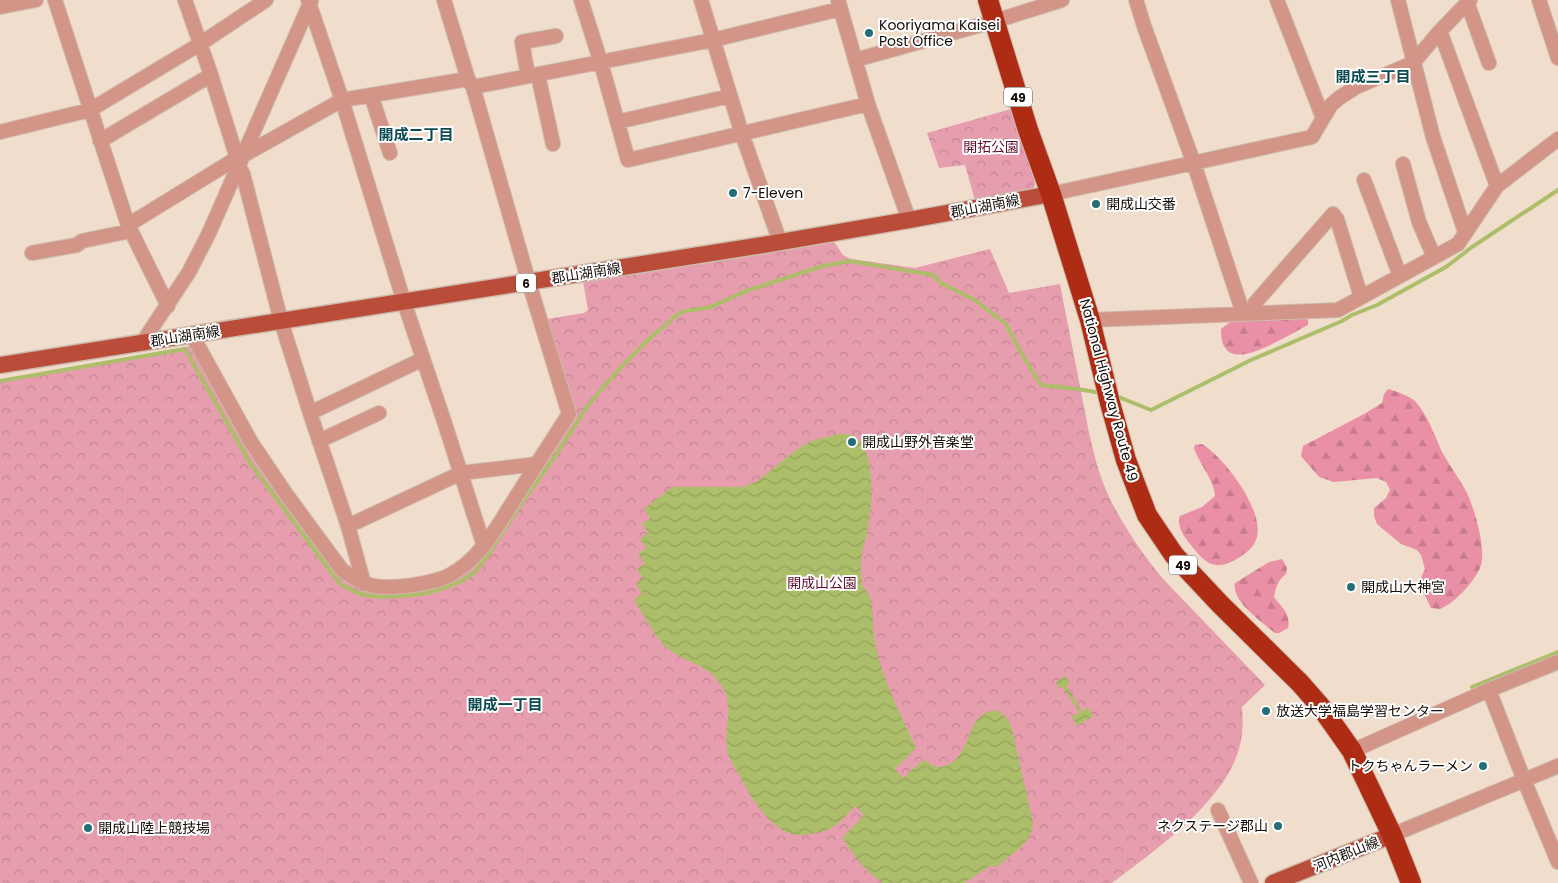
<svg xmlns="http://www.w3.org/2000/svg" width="1558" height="883" viewBox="0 0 1558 883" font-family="Poppins,'Noto Sans JP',sans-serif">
  <defs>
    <pattern id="forest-firs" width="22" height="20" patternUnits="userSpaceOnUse" patternTransform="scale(1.25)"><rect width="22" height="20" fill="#e990a6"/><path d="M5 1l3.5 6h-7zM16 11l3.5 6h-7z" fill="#c77b8d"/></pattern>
    <pattern id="park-crowns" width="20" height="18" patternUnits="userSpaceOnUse" patternTransform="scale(1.25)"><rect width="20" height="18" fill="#e69dae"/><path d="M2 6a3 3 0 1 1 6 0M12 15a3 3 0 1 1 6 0" fill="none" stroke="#c48694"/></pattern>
    <pattern id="water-waves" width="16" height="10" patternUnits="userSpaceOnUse" patternTransform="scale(1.25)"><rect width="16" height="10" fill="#adbe6a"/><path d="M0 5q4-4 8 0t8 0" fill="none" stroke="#94a25a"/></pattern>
  </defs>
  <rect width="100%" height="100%" fill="#f1ddcc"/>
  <!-- forest -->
  <path fill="url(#forest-firs)" d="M1306 318 1308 320V325C1301 329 1295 332 1288 336 1266 347 1220 375 1221 329L1234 319Z
    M1388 389C1394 390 1411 397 1415 401 1428 416 1434 434 1442 452 1449 465 1459 478 1466 491 1474 507 1486 547 1481 565 1477 579 1454 604 1440 609L1431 608 1422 589 1420 580 1425 569 1421 555 1417 550 1401 544 1377 524 1374 516V508L1386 498 1390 490 1386 482 1377 478 1334 482 1319 477 1301 456 1303 446 1364 414 1382 403 1384 394Z
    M1202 444C1224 457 1267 513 1256 540 1253 548 1247 552 1240 557 1215 573 1206 564 1190 544 1184 537 1176 525 1180 516L1202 507 1215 496C1214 479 1199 464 1194 448L1195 445Z
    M1282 559 1287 568 1286 574C1278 580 1276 587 1274 597 1282 608 1291 614 1288 628L1279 633H1275C1262 622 1231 601 1235 583L1269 562Z"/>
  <!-- park -->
  <path fill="url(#park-crowns)" d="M1011 109 1035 182 1033 192 976 204 965 165 939 168 927 133Z
    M833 240 843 255 851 259 915 268 990 249 1009 293 1060 284C1067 322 1075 359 1082 397 1089 432 1095 470 1112 503 1127 531 1144 557 1165 581L1265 685 1242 707C1243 720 1243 733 1240 745 1227 801 1155 850 1112 883H0V380L191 346 341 576 382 591 474 562 576 413 547 319 584 313 588 310 583 281Z"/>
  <!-- water -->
  <path fill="url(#water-waves)" d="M838 434C844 434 851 433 856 437 876 453 872 501 869 523 867 536 862 549 861 562 860 569 862 578 862 585 875 597 872 620 874 636 880 676 900 712 916 748L895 769 903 778 923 760C928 762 933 766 938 767 941 767 946 766 949 764 973 753 967 706 999 711L1008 719 1012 729 1033 822C1034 842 1009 856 995 868L992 865 964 883H883C865 872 854 855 842 838L864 815 855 806C848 813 841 822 833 827 827 831 818 833 811 834 808 834 804 835 800 835 773 835 750 797 740 776 736 769 730 761 728 753 722 733 734 712 725 692 711 661 682 665 663 644 652 632 643 613 634 600L642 593 636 584 643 578 637 569 645 563 638 554 646 548 640 539 648 533 642 524 650 518 644 509 672 487H743L757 481 799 448 811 441Z
    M1065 676 1070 683 1066 685 1082 711 1088 707 1093 716 1077 726 1072 717 1079 712 1063 687 1060 689 1056 682Z"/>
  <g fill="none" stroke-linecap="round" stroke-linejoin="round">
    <!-- stream -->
    <path stroke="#adbe6a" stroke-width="4" d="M0 381 185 349 250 463 340 584 360 594 378 597 400 596 423 594 444 588 462 581 476 571 486 558 523 501 559 451 588 405 621 367 650 338 681 312 711 307 746 291 823 266 850 261 933 275 941 283 975 300 1006 324 1025 360 1041 385 1077 389 1102 393
      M1116 396 1151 410 1251 360 1342 321 1352 315 1377 305 1446 267 1472 247 1558 190
      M1472 687 1558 652"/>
    <!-- minor casing -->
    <g stroke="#cdbbac" stroke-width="16">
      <path id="minor" d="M55 0 128 225 168 306
        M185 0 211 75 237 158 241 161
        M308 0 342 100 404 302 444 421 484 546
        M581 0 601 63 628 160 868 104
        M701 0 742 134 780 242
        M838 0 868 104 909 220
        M1136 0 1144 26 1194 164 1243 313
        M1277 0 1323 118
        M1398 0 1433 137 1465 232
        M1539 0 1558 58
        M1467 2 1489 63
        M0 7 36 0
        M1440 31 1497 186
        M855 60 995 21 1062 0
        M538 75 553 144
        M528 76 522 42 556 36
        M473 87 713 40 840 9
        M371 95 390 153
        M617 122 730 96
        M0 132 90 110 200 44 266 0
        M100 141 211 75
        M244 155 342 100 468 79
        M1403 164 1419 222 1434 257
        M239 167 243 174 281 321 310 413 348 526 364 584
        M1364 180 1400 276
        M1051 194 1312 137 1331 105 1339 98 1356 87 1413 63 1440 31 1470 0
        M128 225 237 158
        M32 253 77 245 82 241 130 231
        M1252 313 1255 303 1333 214 1337 219 1361 297
        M1090 320 1338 310 1458 244 1497 186 1558 139
        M192 335 251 442 286 494 342 570C365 587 377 589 406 586 420 584 437 582 450 575 482 558 499 523 518 494 535 467 552 440 569 414L529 283 473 87 468 79 444 0
        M142 343 189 272 209 233 311 1
        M310 413 423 359
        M319 441 379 413
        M348 526 461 473 537 464
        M1489 690 1524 780 1558 862
        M1352 751 1489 690 1558 662
        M1218 810 1251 883
        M1392 835 1558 766"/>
    </g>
    <!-- major casing -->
    <g stroke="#cdbbac" stroke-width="19">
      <path id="major" d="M0 365 763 245 909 220 1051 194
        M1273 883 1392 835"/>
    </g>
    <!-- highway casing -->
    <g stroke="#cdbbac" stroke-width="22">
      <path id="highway" d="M988 0 1028 130 1051 194 1090 320 1110 403 1126 460 1147 515 1174 555 1220 604 1300 683 1321 707 1352 751 1392 835 1411 883"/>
    </g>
    <!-- minor -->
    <use href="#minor" stroke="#d29587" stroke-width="14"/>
    <!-- major -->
    <use href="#major" stroke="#ba4d39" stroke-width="16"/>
    <!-- highway -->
    <use href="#highway" stroke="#af2c14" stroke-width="20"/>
  </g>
  <!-- markers -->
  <g fill="#246e76" stroke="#fff" stroke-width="2">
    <circle cx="869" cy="33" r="5"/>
    <circle cx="733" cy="193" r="5"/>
    <circle cx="1096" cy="204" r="5"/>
    <circle cx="852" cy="442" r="5"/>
    <circle cx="1351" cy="587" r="5"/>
    <circle cx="1266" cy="711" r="5"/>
    <circle cx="1483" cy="766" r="5"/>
    <circle cx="1278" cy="826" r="5"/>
    <circle cx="88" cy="828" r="5"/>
  </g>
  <g text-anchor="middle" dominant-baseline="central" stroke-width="4" stroke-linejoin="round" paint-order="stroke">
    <!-- shield labels -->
    <g fill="#fff" stroke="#595451" stroke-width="1">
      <rect x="1004" y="87.5" width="28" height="19" rx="4"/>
      <rect x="516" y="273.5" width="20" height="19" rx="4"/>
      <rect x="1169" y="555.5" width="28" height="19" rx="4"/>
    </g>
    <g font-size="12" font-weight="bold" fill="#120b06">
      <text x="1018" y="97">49</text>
      <text x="526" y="283">6</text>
      <text x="1183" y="565">49</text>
    </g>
    <!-- poi labels -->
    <g font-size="14" fill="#120b06" stroke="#fff" text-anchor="start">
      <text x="879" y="25">Kooriyama Kaisei<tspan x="879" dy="16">Post Office</tspan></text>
      <text x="743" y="193">7-Eleven</text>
      <text x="1106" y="204">開成山交番</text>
      <text x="862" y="442">開成山野外音楽堂</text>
      <text x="1361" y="587">開成山大神宮</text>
      <text x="1276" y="711">放送大学福島学習センター</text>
      <text x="1473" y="766" text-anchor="end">トクちゃんラーメン</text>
      <text x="1268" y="826" text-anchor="end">ネクステージ郡山</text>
      <text x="98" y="828">開成山陸上競技場</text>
    </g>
    <!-- park labels -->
    <g font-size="14" fill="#61122f" stroke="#fff">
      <text x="991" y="147">開拓公園</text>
      <text x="822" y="583">開成山公園</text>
    </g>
    <!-- street labels -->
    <g font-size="14" fill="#120b06" stroke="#fff">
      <text transform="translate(985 206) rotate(-11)">郡山湖南線</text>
      <text transform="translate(586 273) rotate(-9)">郡山湖南線</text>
      <text transform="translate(185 336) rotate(-9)">郡山湖南線</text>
      <text transform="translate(1109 390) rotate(75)">National Highway Route 49</text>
      <text transform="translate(1346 854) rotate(-22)">河内郡山線</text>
    </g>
    <!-- neighbourhood labels -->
    <g font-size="15" font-weight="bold" fill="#0b4b51" stroke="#fff">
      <text x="1373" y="76">開成三丁目</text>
      <text x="416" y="134">開成二丁目</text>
      <text x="505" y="704">開成一丁目</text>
    </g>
  </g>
</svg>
